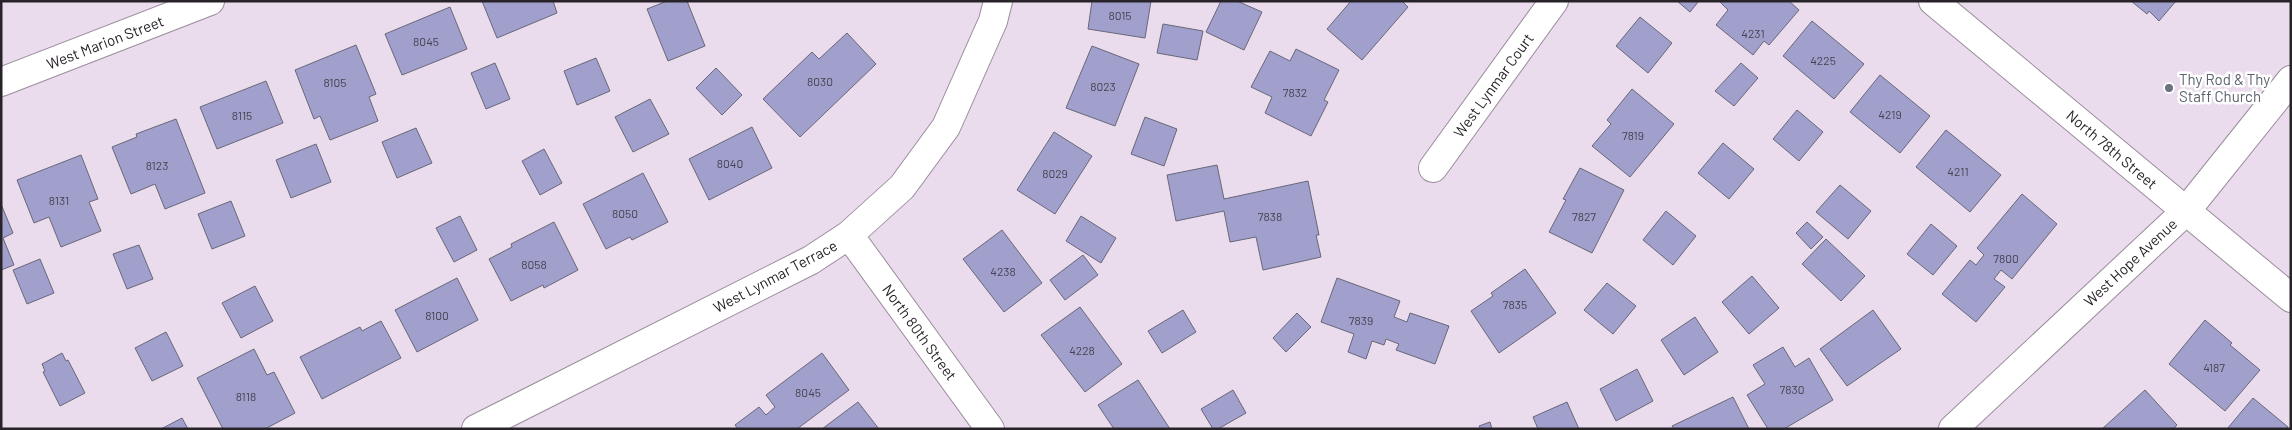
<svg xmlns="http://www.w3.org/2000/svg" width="2292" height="430" viewBox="0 0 2292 430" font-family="Barlow,sans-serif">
  <rect width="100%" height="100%" fill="#eadced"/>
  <!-- building -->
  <path fill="#a1a0cc" stroke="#686779" d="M482 1H553L557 13 497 38Z
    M667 1H687L705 46 668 61 647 9Z
    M1092 1H1151L1145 38 1088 29Z
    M1221 1H1237L1262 12 1244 50 1206 32Z
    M1351 1H1402L1408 7 1362 60 1327 29Z
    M1677 1H1699L1690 12Z
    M1719 1H1789L1799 10 1769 45 1764 41 1753 55 1716 25 1728 10Z
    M2131 1H2176L2159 21 2149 11 2147 14Z
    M450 7 467 49 402 75 385 34Z
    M1640 17 1672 43 1648 73 1616 46Z
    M1812 21 1864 64 1834 99 1783 56Z
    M1163 24 1203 31 1197 60 1157 53Z
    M847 33 876 64 800 137 763 99 812 52 819 59Z
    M356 45 376 94 369 97 378 121 330 140 320 116 314 119 295 70Z
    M1092 46 1139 64 1115 126 1066 108Z
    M1296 49 1339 70 1324 100 1328 102 1311 136 1265 113 1272 97 1251 87 1270 51 1290 61Z
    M596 58 610 91 577 105 564 71Z
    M495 63 510 99 486 109 471 73Z
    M1741 63 1758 78 1734 106 1715 91Z
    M716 68 742 95 722 115 696 88Z
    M1880 75 1930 116 1900 153 1850 112Z
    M266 81 283 123 217 149 200 107Z
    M1632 89 1674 124 1630 177 1592 146 1611 124 1607 120Z
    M650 99 669 134 633 152 615 117Z
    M1797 110 1823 132 1799 161 1773 139Z
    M1145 117 1177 129 1164 166 1131 154Z
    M176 119 205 193 165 209 155 184 131 194 112 147 137 137 136 134Z
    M752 127 772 168 709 200 689 159Z
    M416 128 432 163 397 178 382 142Z
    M1946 130 2001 175 1970 212 1916 167Z
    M1054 132 1092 156 1055 214 1017 190Z
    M1723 143 1754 169 1729 199 1698 173Z
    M316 144 331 182 291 198 276 160Z
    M544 149 562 183 540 195 522 161Z
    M81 155 98 199 89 202 101 231 61 247 49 217 34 223 17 180Z
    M1217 165 1224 199 1308 181 1319 235H1316L1321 257 1263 270 1256 237 1230 242 1224 211 1176 221 1167 175Z
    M1580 168 1624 190 1592 253 1549 232 1566 200 1563 199Z
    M643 173 668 222 632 240 630 237 606 249 583 204Z
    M1840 185 1871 211 1848 239 1816 212Z
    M2022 194 2057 224 2012 279 2001 270 1994 279 2005 287 1976 322 1942 294 1970 260 1976 265 1984 255 1977 248Z
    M231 201 245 236 212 249 198 214Z
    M1 204 13 233 3 238 14 265 1 270Z
    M1666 211 1696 236 1673 265 1643 240Z
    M460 216 477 250 454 262 436 228Z
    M1081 216 1116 238 1101 263 1066 241Z
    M554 222 578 270 544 288 543 285 511 301 489 259 512 247 511 244Z
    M1807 222 1823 237 1811 249 1796 233Z
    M1931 224 1957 246 1933 275 1907 254Z
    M1002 230 1042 283 1004 312 963 259Z
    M1826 239 1865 276 1841 301 1802 264Z
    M139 245 153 279 127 289 113 254Z
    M1083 255 1098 275 1065 300 1050 280Z
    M40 259 54 293 27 304 13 270Z
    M1525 269 1556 313 1499 353 1471 311 1493 296 1491 293Z
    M1752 276 1779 308 1749 334 1722 302Z
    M457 278 478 320 417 352 395 310Z
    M1337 278 1400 301 1394 317 1407 322 1410 313 1449 326 1435 364 1396 350 1399 344 1386 339 1384 345 1372 341 1366 359 1348 352 1354 334 1321 322Z
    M1607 283 1636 306 1613 334 1584 310Z
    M255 286 273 321 241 338 222 303Z
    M1080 307 1122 364 1085 392 1041 335Z
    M1183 310 1196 332 1162 353 1148 331Z
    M1873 310 1901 349 1847 386 1820 349Z
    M1297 313 1311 327 1286 352 1273 338Z
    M1695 317 1718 352 1684 375 1661 340Z
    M2205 320 2232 343 2230 345 2260 370 2225 411 2169 364Z
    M381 321 401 358 322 399 300 357 360 327 362 331Z
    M166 332 183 366 152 381 135 348Z
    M1783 347 1795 367 1809 358 1833 400 1784 429H1768L1747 395 1765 384 1753 365Z
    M254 349 267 375 274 372 295 413 265 429H223L197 378Z
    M62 353 66 361 68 360 85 393 60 406 43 372 45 371 42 364Z
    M822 353 849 390 797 429H738L735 425 759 407 766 415 775 407 766 395Z
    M1637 369 1653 401 1616 421 1600 389Z
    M1138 380 1170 429H1114L1098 405Z
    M1233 390 1246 413 1218 429H1213L1201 409Z
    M2145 390 2177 425 2173 429H2102Z
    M1733 397 1749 429H1674L1672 426Z
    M2253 398 2288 427 2287 429H2227Z
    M858 402 879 429H822Z
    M1567 402 1579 429H1538L1533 417Z
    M182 418 188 429H161Z
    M1490 422 1492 429H1481L1479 426Z"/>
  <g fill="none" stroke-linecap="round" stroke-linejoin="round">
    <!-- street casing -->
    <g stroke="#9a8c9c" stroke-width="30">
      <path id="street" d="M1933 1 2291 298
        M1 82 210 1
        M1433 168 1554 1
        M849 235 990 429
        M476 429 811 260 849 235 902 187 946 127 993 21 998 1
        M1953 429 2186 211 2291 80"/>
    </g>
    <!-- street -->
    <use href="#street" stroke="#fff" stroke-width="28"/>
  </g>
  <!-- markers -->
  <circle fill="#6b7280" stroke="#fff" stroke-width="2" cx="2169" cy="88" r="5"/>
  <g text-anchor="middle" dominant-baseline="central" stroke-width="5" stroke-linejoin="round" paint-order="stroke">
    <!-- number labels -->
    <g font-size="12" fill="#464252">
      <text x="1120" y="15">8015</text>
      <text x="1753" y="33">4231</text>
      <text x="426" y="41">8045</text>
      <text x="1823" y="60">4225</text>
      <text x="820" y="81">8030</text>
      <text x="335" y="82">8105</text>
      <text x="1103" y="86">8023</text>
      <text x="1295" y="92">7832</text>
      <text x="1890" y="114">4219</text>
      <text x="242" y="115">8115</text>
      <text x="1633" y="135">7819</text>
      <text x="730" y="163">8040</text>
      <text x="157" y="165">8123</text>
      <text x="1958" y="171">4211</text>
      <text x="1055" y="173">8029</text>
      <text x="59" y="200">8131</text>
      <text x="625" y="213">8050</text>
      <text x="1270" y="216">7838</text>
      <text x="1584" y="216">7827</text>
      <text x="2006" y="258">7800</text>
      <text x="534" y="264">8058</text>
      <text x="1003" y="271">4238</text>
      <text x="1515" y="304">7835</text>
      <text x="437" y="315">8100</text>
      <text x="1361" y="320">7839</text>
      <text x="1082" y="350">4228</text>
      <text x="2214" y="367">4187</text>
      <text x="1792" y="389">7830</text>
      <text x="808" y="392">8045</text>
      <text x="246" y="396">8118</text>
    </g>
    <!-- street labels -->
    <g font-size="15" fill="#282329" stroke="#fff">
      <text transform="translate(105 42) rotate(-21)">West Marion Street</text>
      <text transform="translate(1493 85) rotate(-54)">West Lynmar Court</text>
      <text transform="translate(2112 149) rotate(40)">North 78th Street</text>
      <text transform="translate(2130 262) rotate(-43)">West Hope Avenue</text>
      <text transform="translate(775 276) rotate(-28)">West Lynmar Terrace</text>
      <text transform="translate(920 332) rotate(54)">North 80th Street</text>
    </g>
    <!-- worship labels -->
    <g font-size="15" fill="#5b616d" stroke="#fff" text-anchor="start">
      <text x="2179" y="79">Thy Rod &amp; Thy<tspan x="2179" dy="17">Staff Church</tspan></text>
    </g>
  </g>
  <!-- border -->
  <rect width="2292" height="430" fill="none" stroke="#282329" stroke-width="5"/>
</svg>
